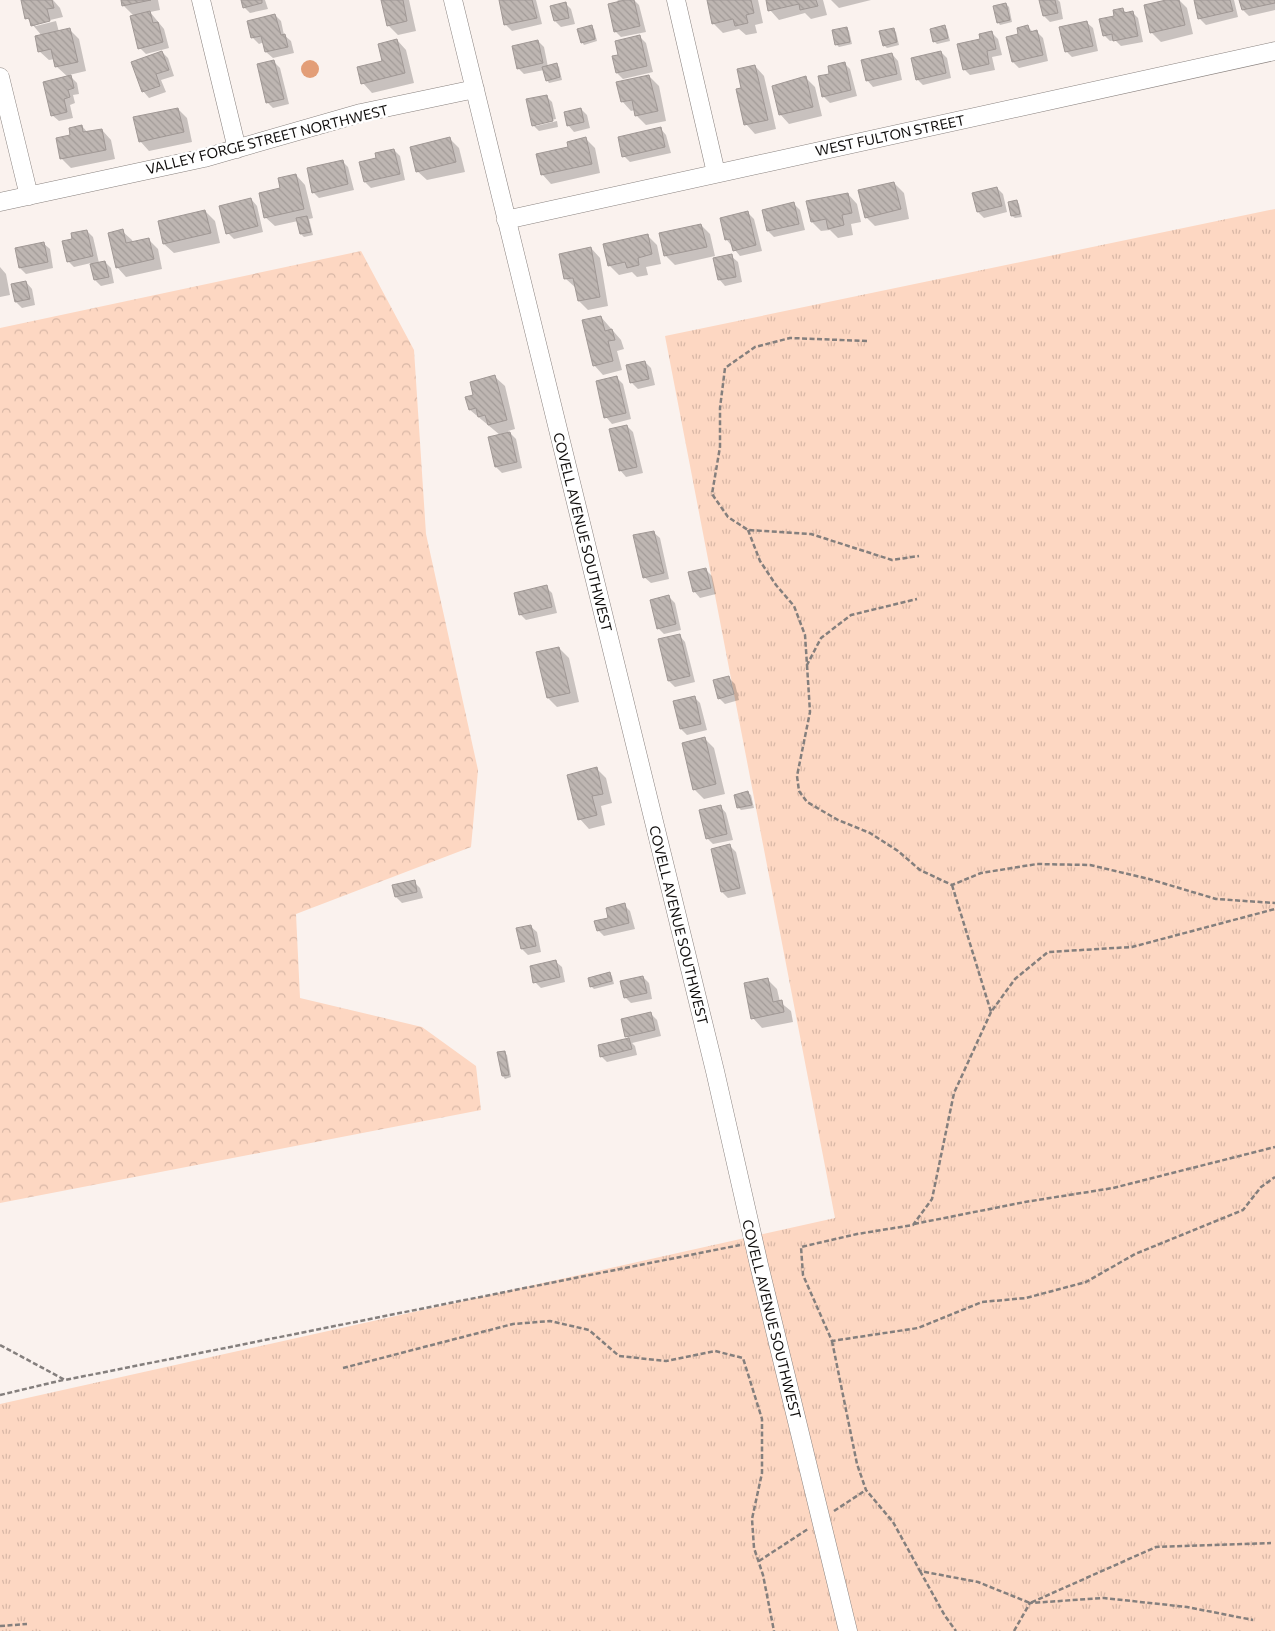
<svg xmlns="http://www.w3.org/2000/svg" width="1275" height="1631" viewBox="0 0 1275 1631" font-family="Commissioner,sans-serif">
  <defs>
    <pattern id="grass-tufts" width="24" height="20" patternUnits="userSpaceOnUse" patternTransform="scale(1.25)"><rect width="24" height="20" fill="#fdd7c2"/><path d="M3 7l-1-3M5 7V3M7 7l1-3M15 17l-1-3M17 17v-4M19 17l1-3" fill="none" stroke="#d8b7a6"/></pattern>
    <pattern id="forest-crowns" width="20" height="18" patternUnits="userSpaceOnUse" patternTransform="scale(1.25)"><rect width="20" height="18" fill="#fdd7c2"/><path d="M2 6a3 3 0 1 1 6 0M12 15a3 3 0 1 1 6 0" fill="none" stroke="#d8b7a6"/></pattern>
    <pattern id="building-back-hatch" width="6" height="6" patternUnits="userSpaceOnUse" patternTransform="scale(1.25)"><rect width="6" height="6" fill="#beb6b2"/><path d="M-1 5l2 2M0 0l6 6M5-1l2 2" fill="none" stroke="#a29b98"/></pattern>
  </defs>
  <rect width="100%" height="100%" fill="#faf2ee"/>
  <!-- grass -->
  <path fill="url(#grass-tufts)" d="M1275 209V1631H0V1404L835 1218 665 336Z"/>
  <!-- forest -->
  <path fill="url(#forest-crowns)" d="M361 251 414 350 426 534 478 770 471 847 296 914 300 998 422 1027 476 1066 481 1110 0 1203V328Z"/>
  <!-- water -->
  <path fill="#e39e77" d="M301 69a9 9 0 1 1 18 0a9 9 0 1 1-18 0Z"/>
  <!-- shadow -->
  <path fill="#0003" d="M22 0H53L60 8 63 17 33 24 36 26 56 21 59 32 69 29 79 39 86 71 69 75 77 83 79 94 73 95 75 103 70 105 73 118 59 121 52 115 68 77 56 66 55 59 49 60 39 51 42 36 27 18Z
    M122 0H158L160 10 150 12 164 29 169 48 146 54 140 48 134 16 124 6Z
    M242 0H265L268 9 250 13 244 7Z
    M382 0H409L416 31 398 35 388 25Z
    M500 0H536L542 24 512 31 506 25Z
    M617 0H634L639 5 646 32 621 37 615 31 620 2Z
    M708 0H758L763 23 755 25 757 33 746 35 739 29 723 33 713 23Z
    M767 0H823L827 15 811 19 805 13 779 20 770 10Z
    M831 0H871L839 8Z
    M1040 0H1058L1060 2 1063 19 1050 22 1044 16Z
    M1171 0H1179L1187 8 1193 34 1161 42 1151 32Z
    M1195 0H1234L1238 17 1206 25 1200 19Z
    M1241 0H1275V10L1249 16 1243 10Z
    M565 3 571 9 575 24 561 27 555 21Z
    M1006 4 1009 7 1012 22 1000 25 998 22Z
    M1122 9 1127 13 1132 12 1138 18 1143 42 1121 46 1115 40 1110 41 1104 35 1115 17Z
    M275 15 281 21 284 35 291 41 294 53 273 58 266 52 264 42 259 44 253 38Z
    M1086 22 1093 28 1098 51 1072 57 1066 51Z
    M591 27 594 29 597 41 584 45 582 42Z
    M944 27 947 29 950 41 937 44 934 41Z
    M1028 27 1033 32H1037L1043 38 1048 61 1019 68 1013 62 1007 38 1020 35Z
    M847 28 849 31 852 44 839 47 836 44Z
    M893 29 896 32 899 45 887 48 884 45Z
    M992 33 998 39 1002 55 992 57 995 70 970 75 964 69 982 40Z
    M640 37 646 43 653 72 623 79 617 73 619 56Z
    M397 40 406 50 414 83 372 93 363 83 383 62Z
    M538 41 544 47 548 67 557 65 559 67 562 80 549 83 547 80 544 70 524 74 518 68Z
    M162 52 168 58 174 76 161 80 166 92 149 98 143 91Z
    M941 52 947 58 951 78 923 85 917 79Z
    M892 54 898 61 902 80 873 87 867 80Z
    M274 62 280 68 289 104 273 108 267 102Z
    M844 63 850 69 857 96 830 103 823 96 831 75Z
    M755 66 764 76 776 129 755 134 746 124 742 89Z
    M649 76 659 86 666 121 646 125 637 116 635 110 631 111 622 101Z
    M806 78 815 87 822 116 789 124 780 114Z
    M546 96 552 102 556 119 536 123V126L557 121 558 127 539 131 533 125Z
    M178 109 187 118 192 142 149 151 140 141Z
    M581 109 587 115 590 128 574 132 568 125Z
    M82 126 88 133 102 130 111 140 115 159 71 168 61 158 72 136Z
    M660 128 666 135 671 153 630 162 624 156Z
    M450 139 459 148 465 172 427 180 417 171Z
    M586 139 595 148 600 173 551 184 542 174Z
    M394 150 400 156 405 180 371 188 365 182 378 159Z
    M342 161 348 167 354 190 319 198 313 192Z
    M296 175 305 185 313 218 309 219 313 235 304 237 301 234 298 221 275 226 265 217 282 189Z
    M894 183 904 193 909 219 875 226 866 217Z
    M997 188 1003 194 1007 212 984 218 978 212Z
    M848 194 857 204 861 222 851 224 853 235 838 238 830 230 821 231 812 222Z
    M251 199 257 206 263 232 234 239 228 233Z
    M1017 201 1019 204 1022 217 1015 218 1012 216Z
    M794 204 800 210 805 230 774 237 768 231Z
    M205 211 215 221 220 243 174 253 164 244 159 222Z
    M748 213 754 219 762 251 740 256 726 239Z
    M701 225 710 234 715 256 675 265 666 256 661 234Z
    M87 231 93 237 99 263 105 262 111 268 114 283 101 286 95 280 91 263 74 267 68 261 74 239Z
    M122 231 132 240 133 243 148 239 158 249 162 269 126 277 117 267Z
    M647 235 657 245 661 264 646 267 648 275 637 277 632 272 619 275 609 265Z
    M43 243 50 249 53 268 26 274 20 268Z
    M591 248 600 258 608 306 588 310 579 301 576 288 566 279Z
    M731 256 738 262 742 282 725 286 719 279Z
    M0 267 6 274 10 295 0 297Z
    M26 282 32 289 35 305 22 308 16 302Z
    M601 317 621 340 624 349 617 351 622 370 603 375 594 365Z
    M645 362 651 368 655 385 638 389 632 383Z
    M495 377 505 386 515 429 508 431 516 439 522 468 502 473 496 467 500 435 470 410 475 396Z
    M617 378 623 384 631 419 612 424 606 417Z
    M627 426 633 432 643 473 626 477 620 470Z
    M653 532 660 538 669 579 651 583 644 577Z
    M706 570 712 576 716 594 700 598 694 591Z
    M546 587 552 593 557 613 526 620 520 614Z
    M669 597 675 603 681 630 664 634 658 628Z
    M679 635 685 642 695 682 675 687 669 681 660 640Z
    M559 648 569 658 579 702 557 707 548 698 538 653Z
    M729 678 735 684 739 700 725 704 719 698Z
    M694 697 700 703 707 730 687 735 681 729Z
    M705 739 714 748 725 794 704 799 694 789Z
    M597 769 606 778 612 803 601 806 605 825 589 829 580 819Z
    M748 793 751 795 754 808 741 810 739 808Z
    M720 806 726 813 733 840 713 844 707 838Z
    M730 846 736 852 746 894 728 898 722 892Z
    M414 882 420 888 423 898 402 903 396 897Z
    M624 905 630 911 635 929 604 936 598 930Z
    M530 926 537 932 541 952 528 955 522 949Z
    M555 961 562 967 565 982 541 988 535 982Z
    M610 973 612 976 614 984 594 989 591 986Z
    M643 977 649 983 652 999 631 1003 625 997Z
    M768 980 777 989 780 1002 791 1011 793 1022 762 1028 753 1018Z
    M651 1014 657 1020 661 1036 632 1043 635 1046 637 1055 607 1062 601 1056 629 1039 626 1036Z
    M504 1052 507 1055 511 1077 505 1079 503 1076Z"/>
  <!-- building -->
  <path fill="url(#building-back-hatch)" stroke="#a09895" d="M21 0H52L54 8 47 9 50 21 31 26 29 18 25 19Z
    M121 0H151L122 6Z
    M241 0H262V3L243 8Z
    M381 0H403L407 21 387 26Z
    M499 0H532L537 18 504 25Z
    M625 0H634L640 26 614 32 608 4Z
    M707 0H751L754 13 746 15 748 23 735 26 733 19 712 24Z
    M766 0H816L818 6 800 10 799 4 768 11Z
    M1039 0H1055L1058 13 1043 16Z
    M1166 0H1179L1185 25 1150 33 1144 5Z
    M1194 0H1230L1233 11 1198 19Z
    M1239 0H1275V3L1242 10Z
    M566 2 569 18 554 21 550 6Z
    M1006 3 1010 20 997 23 993 6Z
    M1123 8 1124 13 1133 11 1138 36 1113 41 1112 34 1103 36 1099 19 1114 16 1113 10Z
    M150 11 153 23 158 22 163 42 138 49 130 16Z
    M275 14 281 35 285 34 288 47 265 52 261 36 251 38 247 21Z
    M1087 21 1093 46 1065 52 1059 27Z
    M592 25 595 39 581 43 577 29Z
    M945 25 948 38 933 42 930 29Z
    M1028 25 1030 32 1037 30 1043 55 1012 62 1006 37 1018 34 1017 28Z
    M847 27 850 42 835 45 832 30Z
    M70 28 78 62 55 67 51 49 38 52 35 36Z
    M894 28 897 42 883 46 879 31Z
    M992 31 996 49 987 51 989 64 963 70 957 44 980 39 979 34Z
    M640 35 647 66 616 73 612 56 618 55 615 41Z
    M397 39 405 73 361 84 357 67 382 61 378 44Z
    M538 40 543 63 517 69 512 46Z
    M162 51 169 70 156 74 160 86 142 92 131 62Z
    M941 51 946 73 916 80 911 58Z
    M892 53 897 74 866 81 861 60Z
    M274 60 284 99 266 103 257 64Z
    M845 62 851 90 822 97 818 76 829 74 828 66Z
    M557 63 560 77 546 81 542 67Z
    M755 65 768 120 744 125 736 89 741 88 737 69Z
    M71 75 74 88 68 90 70 97 64 99 67 112 51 116 43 82Z
    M649 75 658 111 635 116 632 100 621 102 616 82Z
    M806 76 813 107 779 115 772 86Z
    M547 95 553 121 532 126 526 99Z
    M178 108 184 132 139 142 133 117Z
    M581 108 584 122 567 126 564 112Z
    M82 125 83 132 102 129 106 150 60 159 56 138 70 135 69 128Z
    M661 127 665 147 622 157 618 137Z
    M450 137 456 162 416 172 410 147Z
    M586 137 592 164 541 175 536 154 568 147 567 142Z
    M394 149 400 174 364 182 359 162 376 158 375 153Z
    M343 160 348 184 312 193 307 168Z
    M296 174 304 209 264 218 259 193 280 188 278 178Z
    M894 182 901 209 865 218 858 190Z
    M997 187 1002 206 977 212 972 193Z
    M848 193 852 213 842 215 844 225 828 229 826 219 811 222 806 201Z
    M251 198 258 226 226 234 219 206Z
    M1017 200 1020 214 1011 216 1008 202Z
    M794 202 799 224 767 231 762 210Z
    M205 210 211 233 163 244 158 221Z
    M748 211 756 245 733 251 730 239 725 240 720 218Z
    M307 216 311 232 300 234 296 218Z
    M701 224 707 247 664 256 659 233Z
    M123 229 126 243 149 238 154 259 116 268 108 233Z
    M87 230 93 256 67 262 62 241 72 239 71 233Z
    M648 234 652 254 638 258 639 265 627 268 625 262 608 266 603 244Z
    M44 242 48 262 19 268 15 248Z
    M591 247 600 297 578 301 573 278 564 279 559 254Z
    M732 254 736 277 718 280 713 258Z
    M105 261 109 277 94 280 90 264Z
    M26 281 30 299 15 302 11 284Z
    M601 316 605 331 612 329 615 340 608 341 613 361 593 366 582 320Z
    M645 361 649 379 630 383 626 365Z
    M495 375 507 420 488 425 485 415 478 417 476 408 469 410 465 397 473 395 470 382Z
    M617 376 626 413 604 418 596 381Z
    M627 425 637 467 619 471 609 429Z
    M510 432 517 462 495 467 488 437Z
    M654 531 664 573 643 578 633 535Z
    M706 568 711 588 693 592 688 572Z
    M547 585 552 607 519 615 514 593Z
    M669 595 676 624 657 629 650 600Z
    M680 634 690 676 668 681 658 639Z
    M559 647 570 693 547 698 536 652Z
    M729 676 734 694 718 699 713 680Z
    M695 696 701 724 680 729 673 701Z
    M705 737 716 784 693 790 682 743Z
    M597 767 603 794 592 796 597 815 578 820 567 775Z
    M748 791 752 805 737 808 734 795Z
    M721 805 727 834 706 839 699 810Z
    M730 844 740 888 721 892 711 849Z
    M415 880 417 892 395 897 392 885Z
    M625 903 629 923 597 931 594 921 608 918 606 908Z
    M531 925 536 946 521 949 516 928Z
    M556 960 560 977 533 983 530 966Z
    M610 972 612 981 590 987 588 978Z
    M643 976 647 993 624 998 620 981Z
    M768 978 773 1002 782 1000 784 1012 751 1019 744 983Z
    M651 1012 655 1030 625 1037 621 1019Z
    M629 1038 632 1049 600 1057 598 1045Z
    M505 1051 509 1075 502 1076 497 1052Z"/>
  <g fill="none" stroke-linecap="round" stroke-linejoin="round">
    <!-- minor casing -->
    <g stroke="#89827f" stroke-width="19">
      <path id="minor" d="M201 0 237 149
        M453 0 715 1071 759 1265 848 1631
        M676 0 716 173
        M0 77 29 196
        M0 202 204 158 361 113 475 89
        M506 220 1275 51"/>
    </g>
    <!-- path -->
    <path stroke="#847f7d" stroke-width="2.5" stroke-dasharray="5 2.5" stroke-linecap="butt" d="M867 341 790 338 755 347 725 368 720 408V447L712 494 728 517 748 530 811 534 892 560 919 556
      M748 530 760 561 776 585 794 606 805 635 807 665 821 638 851 615 917 599
      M807 665 810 712 797 776 799 791 807 802 838 820 870 833 898 851 920 870 952 885 981 873 1037 864 1090 865 1149 879 1216 899 1275 903
      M952 885 991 1012 1015 979 1048 952 1132 947 1275 909
      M991 1012 954 1093 932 1199 913 1225 857 1234 801 1247 803 1275 832 1341 918 1328 982 1302 1026 1298 1086 1282 1135 1254 1243 1210 1261 1187 1275 1177
      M914 1224 1025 1202 1113 1188 1275 1147
      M832 1341 857 1464 866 1490 893 1522 920 1571 978 1582 1030 1603 1156 1547 1271 1543
      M0 1345 65 1380 740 1245
      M343 1368 513 1324 550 1321 589 1330 619 1356 666 1361 715 1351 743 1358 762 1419V1473L752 1519 754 1548 763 1575 774 1631
      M0 1395 63 1380
      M834 1511 866 1490
      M759 1561 808 1529
      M920 1571 945 1616 956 1631
      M0 1626 27 1624
      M1014 1631 1030 1603 1104 1598 1187 1607 1253 1620"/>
    <!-- minor -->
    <use href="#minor" stroke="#fff" stroke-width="18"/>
  </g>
  <g text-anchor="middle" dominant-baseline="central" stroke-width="5" stroke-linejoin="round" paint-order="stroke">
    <!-- street labels -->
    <g font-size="14" fill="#100e0d" stroke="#fff">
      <text transform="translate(890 135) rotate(-12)">WEST FULTON STREET</text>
      <text transform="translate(267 139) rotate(-14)">VALLEY FORGE STREET NORTHWEST</text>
      <text transform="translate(583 532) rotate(76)">COVELL AVENUE SOUTHWEST</text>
      <text transform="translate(679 925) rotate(76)">COVELL AVENUE SOUTHWEST</text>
      <text transform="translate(772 1319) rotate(76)">COVELL AVENUE SOUTHWEST</text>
    </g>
  </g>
</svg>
